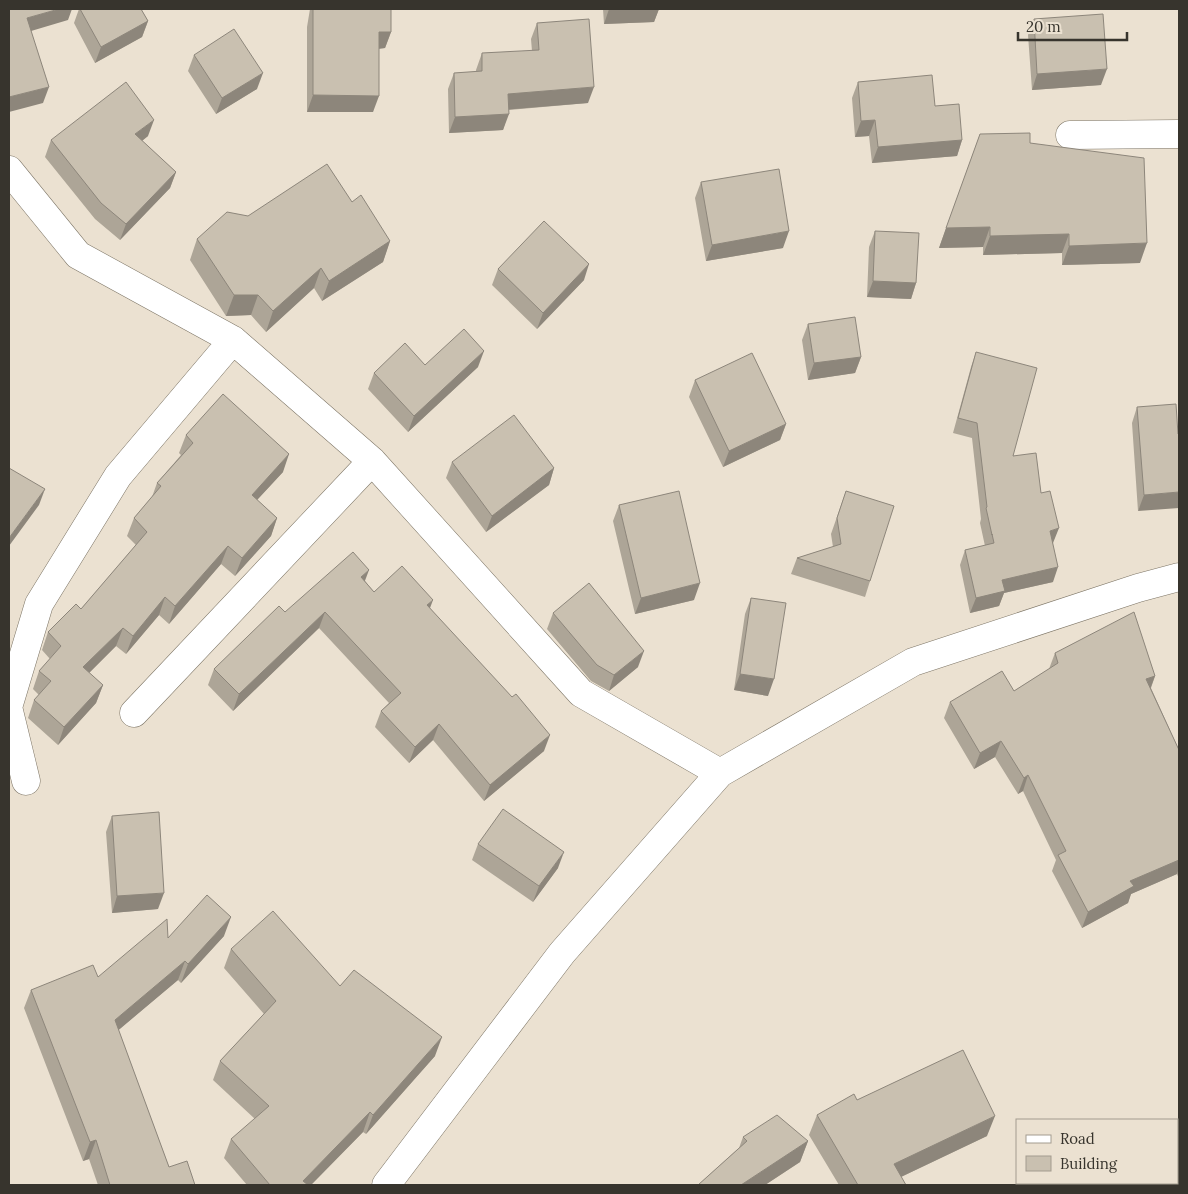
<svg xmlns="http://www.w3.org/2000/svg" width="1188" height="1194" viewBox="0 0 1188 1194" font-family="Lora,serif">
  <rect width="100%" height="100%" fill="#ebe1d1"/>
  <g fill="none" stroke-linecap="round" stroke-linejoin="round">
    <!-- street casing -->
    <g stroke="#7d7566" stroke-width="29">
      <path id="street" d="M1070 135 1179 134
        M9 170 78 255 233 340 372 461 581 693 720 773
        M9 704 39 604 118 476 233 340
        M9 711 26 781
        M134 713 372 461
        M386 1185 562 953 720 773 913 662 1138 588 1179 577"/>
    </g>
    <!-- street -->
    <use href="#street" stroke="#fff" stroke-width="28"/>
  </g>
  <!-- wall -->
  <path fill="#ada597" d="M79 9H141L148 21 142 37 95 63 74 23Z
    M310 9H391V32L385 48 379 49 373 112H307V27Z
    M603 9H659L654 22 604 24Z
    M1034 19 1101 85 1032 90 1028 35Z
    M537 23 588 103 509 110 503 130 449 133 448 89 454 73 476 72V70L482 53 532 51 531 39Z
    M194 55 257 89 216 114 188 71Z
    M858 82 935 106 962 140 957 156 872 163 869 136 855 137 852 98Z
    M980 134 1030 143 1140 263 1062 265V253L983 255V247L939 248Z
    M148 136 142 141 176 172 170 188 120 240 95 219 45 157 51 140Z
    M701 182 783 248 706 261 695 198Z
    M352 202 390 241 383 262 322 301 314 288 266 332 251 315 226 316 190 260 197 239 248 216Z
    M875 231 916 283 911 299 867 297 869 247Z
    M498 269 584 280 537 329 492 285Z
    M808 324 861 357 855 373 808 380 802 340Z
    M976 352 1013 456 1041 493 1053 543V582L1004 593 999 606 970 613 960 565 965 550 985 546 980 523 981 519 972 438 953 433 971 367Z
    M425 365 478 367 408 432 368 389 374 373Z
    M695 380 786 424 780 440 723 467 689 397Z
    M1137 407 1178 434 1138 511 1132 423Z
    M186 435 283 472 257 500 277 518 271 536 235 576 221 564 169 624 159 615 126 654 116 646 89 673 103 685 96 703 58 745 28 718 34 700 39 695 33 689 39 671 50 659 42 650 48 632 81 609 136 545 127 536 134 518 152 497 157 483 181 455 179 453Z
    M452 462 554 468 549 485 486 532 446 478Z
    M846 491 870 581 865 597 791 574 797 558 833 547 831 534Z
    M619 505 694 600 635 614 613 521Z
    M365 581 374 592 430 608 544 751 484 801 433 740 409 763 375 727 381 711 389 703 319 628 233 711 208 685 214 669 285 612Z
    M751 598 768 696 734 690 745 614Z
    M553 613 638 667 609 691 591 681 547 629Z
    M1055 653 1155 676 1151 688 1179 750V879L1177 874 1131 894 1128 903 1082 928 1052 871 1056 860 1023 791 1018 794 995 757 974 769 944 718 950 702 1014 691 1049 669Z
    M112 816 158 909 112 913 106 832Z
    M478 844 558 868 533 902 472 860Z
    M224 936 181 983 178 980 118 1030 169 1167 195 1185H98L89 1159 83 1161 24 1008 31 990 98 977 168 938Z
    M231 949 340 986 435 1056 366 1134 363 1132 311 1185H247L224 1158 231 1139 255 1119 213 1080 220 1061 264 1014 224 968Z
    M857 1100 987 1136 901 1177 906 1185H839L809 1135 817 1115Z
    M743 1137 808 1141 800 1162 765 1185H698L739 1148Z"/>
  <!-- shaded-wall -->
  <path fill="#8d867b" d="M59 9H72L68 20 21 34 27 18Z
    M609 9H659L654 22 604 24Z
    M148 21 142 37 95 63 101 47Z
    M379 32H391L385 48 373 49Z
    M1107 69 1101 85 1032 90 1037 74Z
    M263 73 257 89 216 114 222 98Z
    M49 87 43 103 9 112V97Z
    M594 87 588 103 502 110 508 94Z
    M313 95 379 96 373 112H307Z
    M509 114 503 130 449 133 455 117Z
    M154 120 148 136 129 151 135 134Z
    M875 120 869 136 855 137 861 121Z
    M962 140 957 156 872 163 878 147Z
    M176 172 170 188 120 240 126 224Z
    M990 227 983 247 939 248 946 228Z
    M789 231 783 248 706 261 712 245Z
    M1069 234 1062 253 983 255 990 236Z
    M390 241 383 262 322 301 329 281Z
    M1147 243 1140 263 1062 265 1069 246Z
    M589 264 584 280 537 329 543 313Z
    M321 268 314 288 266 332 273 311Z
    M873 281 916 283 911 299 867 297Z
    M234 295H258L251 315 226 316Z
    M484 351 478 367 408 432 414 416Z
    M861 357 855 373 808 380 814 363Z
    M786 424 780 440 723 467 729 451Z
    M289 454 283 472 245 513 252 495Z
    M554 468 549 485 486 532 492 516Z
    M45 489 39 505 9 546V538Z
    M1179 492V508L1138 511 1144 495Z
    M277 518 271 536 235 576 242 558Z
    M1059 528 1053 543 1045 546 1050 531Z
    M228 546 221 564 169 624 175 606Z
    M1058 567 1053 582 1004 593 999 606 970 613 976 598 1002 580Z
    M369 570 363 586 361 577Z
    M700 583 694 600 635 614 641 598Z
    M165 597 159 615 126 654 133 636Z
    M433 600 427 616V605Z
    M325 612 319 628 233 711 239 694Z
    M123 628 116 646 77 685 83 667Z
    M644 651 638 667 609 691 614 675Z
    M740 674 774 679 768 696 734 690Z
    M1155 676 1149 692 1146 679Z
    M103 685 96 703 58 745 64 727Z
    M439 724 433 740 409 763 415 747Z
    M550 735 544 751 484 801 490 785Z
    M1001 741 995 757 974 769 980 753Z
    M1028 775 1023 791 1018 794 1024 778Z
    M564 852 558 868 533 902 539 886Z
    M1179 860V868L1177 874 1131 894 1128 903 1082 928 1088 912 1130 881Z
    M164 893 158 909 112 913 117 896Z
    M231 917 224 936 181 983 188 964Z
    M185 961 178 980 108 1039 115 1020Z
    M442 1037 435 1056 366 1134 373 1115Z
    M370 1112 363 1132 311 1185H302L303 1181Z
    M995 1116 987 1136 886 1184 894 1164Z
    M96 1140 89 1159 83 1161 90 1142Z
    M808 1141 800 1162 765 1185H741Z"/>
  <!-- building -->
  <path fill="#c9c0b0" stroke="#8d867b" d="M9 9H59L27 18 49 87 9 97Z
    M80 9H141L148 21 101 47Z
    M313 9H391V32H379V96L313 95Z
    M1103 14 1107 69 1037 74 1034 19Z
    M589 19 594 87 508 94 509 114 455 117 454 73 482 71V53L539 50 537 23Z
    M234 29 263 73 222 98 194 55Z
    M932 75 935 106 959 104 962 140 878 147 875 120 861 121 858 82Z
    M126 82 154 120 135 134 176 172 126 224 101 203 51 140Z
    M1030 133V143L1144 158 1147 243 1069 246V234L990 236V227L946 228 980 134Z
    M327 164 352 202 361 195 390 241 329 281 321 268 273 311 258 295H234L197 239 227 212 248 216Z
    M779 169 789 231 712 245 701 182Z
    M544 221 589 264 543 313 498 269Z
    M875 231 919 233 916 283 873 281Z
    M855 317 861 357 814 363 808 324Z
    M464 329 484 351 414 416 374 373 405 343 425 365Z
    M976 352 1037 368 1013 456 1036 453 1041 493 1050 491 1059 528 1050 531 1058 567 1002 580 1005 591 976 598 965 550 994 543 992 534V535L986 508 987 507 977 423 958 418Z
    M752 353 786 424 729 451 695 380Z
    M223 394 289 454 252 495 277 518 242 558 228 546 175 606 165 597 133 636 123 628 83 667 103 685 64 727 34 700 51 681 39 671 61 646 48 632 76 604 81 609 147 532 134 518 161 486 157 483 193 443 186 435Z
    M1176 404 1178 434H1179V492L1144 495 1137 407Z
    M514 415 554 468 492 516 452 462Z
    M9 468 45 489 9 538Z
    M679 491 700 583 641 598 619 505Z
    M846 491 894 506 870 581 797 558 841 544 837 518Z
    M353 552 369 570 361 577 374 592 402 566 433 600 427 605 512 697 516 694 550 735 490 785 439 724 415 747 381 711 401 693 325 612 239 694 214 669 279 606 285 612Z
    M589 583 644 651 614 675 597 665 553 613Z
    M751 598 786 603 774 679 740 674Z
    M1134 612 1155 676 1146 679 1179 750V860L1130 881 1134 886 1088 912 1058 855 1066 851 1028 775 1024 778 1001 741 980 753 950 702 1002 671 1014 691 1058 663 1055 653Z
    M503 809 564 852 539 886 478 844Z
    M159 812 164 893 117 896 112 816Z
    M207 895 231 917 188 964 185 961 115 1020 169 1167 187 1161 195 1185H110L96 1140 90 1142 31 990 93 965 98 977 167 919 168 938Z
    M273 911 340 986 354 970 442 1037 373 1115 370 1112 303 1181 308 1185H270L231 1139 269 1106 220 1061 276 1001 231 949Z
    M963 1050 995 1116 894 1164 906 1185H858L817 1115 854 1094 857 1100Z
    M777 1115 808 1141 741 1185H698L747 1141 743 1137Z"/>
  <!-- border -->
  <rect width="1188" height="1194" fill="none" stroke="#37342d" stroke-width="20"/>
  <!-- legend -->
  <rect x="1016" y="1119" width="162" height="65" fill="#ebe1d1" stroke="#a39c8f"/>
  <rect x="1026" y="1135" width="25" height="8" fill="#ffffff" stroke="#a39c8f"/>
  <text x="1060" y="1144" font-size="15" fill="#37342d">Road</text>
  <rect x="1026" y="1156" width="25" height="15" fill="#c9c0b0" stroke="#a39c8f"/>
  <text x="1060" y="1169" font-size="15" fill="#37342d">Building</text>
  <!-- scale -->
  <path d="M1018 32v8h109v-8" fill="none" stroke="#37342d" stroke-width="2.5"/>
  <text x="1026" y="32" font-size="15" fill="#37342d" stroke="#ebe1d1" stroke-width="4" paint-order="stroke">20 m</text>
</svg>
